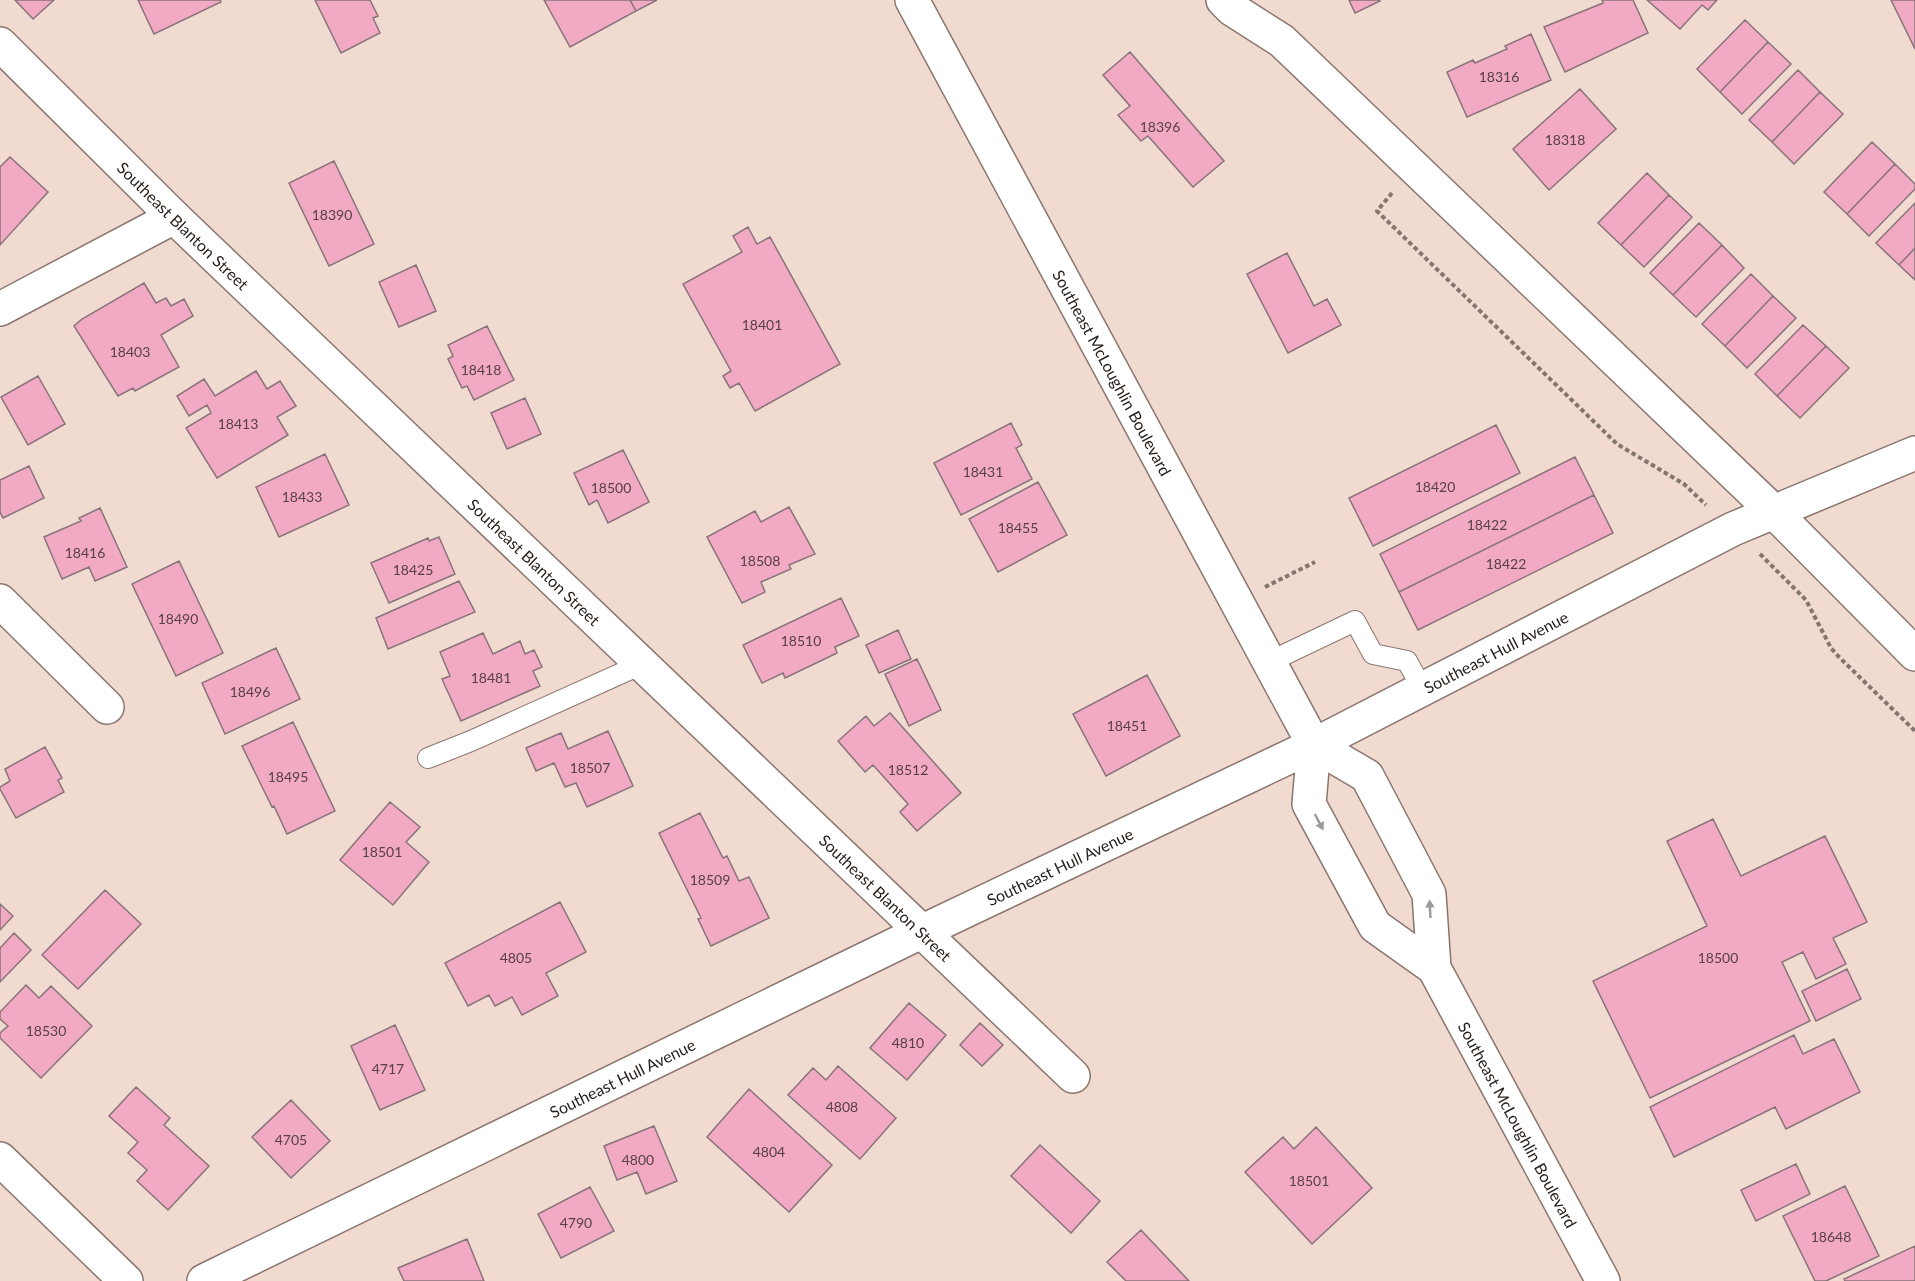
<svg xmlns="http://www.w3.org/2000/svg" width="1915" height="1281" viewBox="0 0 1915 1281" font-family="Lato,sans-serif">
  <rect width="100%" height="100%" fill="#f1dbd1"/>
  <!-- building -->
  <path fill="#f2aac4" stroke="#88737a" stroke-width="1.5" d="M15 0H54L33 19Z
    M138 0H220L221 2 154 34Z
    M315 0H370L378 16 373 18 380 33 341 53Z
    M544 0H630L636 11 570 47Z
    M630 0H657L636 11Z
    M1349 0H1379L1380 1 1355 13Z
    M1602 0H1633L1648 33 1565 72 1544 27 1603 3Z
    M1647 0H1717L1708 10 1702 5 1680 29Z
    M1891 0H1915V49Z
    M1745 20 1768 42 1720 92 1697 69Z
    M1531 34 1551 80 1467 117 1447 72 1473 60 1475 63 1507 49 1505 46Z
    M1768 42 1791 64 1742 114 1720 92Z
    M1130 52 1224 161 1193 187 1148 136 1141 141 1118 115 1130 106 1103 75Z
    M1798 70 1820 92 1772 142 1749 120Z
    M1580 89 1616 129 1549 190 1513 149Z
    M1820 92 1843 114 1794 164 1772 142Z
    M1872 142 1895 164 1847 214 1824 192Z
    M10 157 48 192 0 245V167Z
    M334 161 374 244 329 266 289 183Z
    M1895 164 1915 184V189L1869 236 1847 214Z
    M1647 173 1669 195 1621 245 1598 223Z
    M1669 195 1692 217 1644 267 1621 245Z
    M1915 203V248L1899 265 1876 243Z
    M1699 223 1722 245 1673 295 1650 273Z
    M748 227 757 244 770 237 840 364 755 411 739 383 730 388 723 376 731 371 683 284 742 252 733 236Z
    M1722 245 1744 268 1696 317 1673 295Z
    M1915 248V280L1899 265Z
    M1287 253 1314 306 1327 299 1341 325 1288 353 1247 274Z
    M416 265 436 311 399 327 379 282Z
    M1751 274 1773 296 1725 346 1702 324Z
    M144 283 156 303 166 298 171 306 184 299 193 316 161 335 179 367 135 391 133 388 118 396 74 326 82 319Z
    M1773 296 1796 318 1747 368 1725 346Z
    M1803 325 1826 346 1777 396 1755 374Z
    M487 326 514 380 474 400 467 386 462 388 448 359 453 356 448 345Z
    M1826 346 1849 368 1800 418 1777 396Z
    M256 371 267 389 280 381 296 406 277 417 288 435 217 478 186 428 211 413 207 405 189 416 177 396 204 379 215 396Z
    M38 376 65 424 28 445 1 397Z
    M525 398 541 434 507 449 491 413Z
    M1011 423 1022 445 1016 448 1032 479 961 515 934 463Z
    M1496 425 1520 473 1373 546 1349 498Z
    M623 450 649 502 608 523 597 500 589 505 574 473Z
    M325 454 349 505 279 537 256 487Z
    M1575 457 1594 495 1399 592 1380 554Z
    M29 466 44 498 3 518 0 512V480Z
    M1038 482 1067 535 998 572 969 519Z
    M1594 495 1613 533 1418 630 1399 592Z
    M789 507 815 554 789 565 791 569 761 582 765 592 742 603 707 537 755 511 761 522Z
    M100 508 127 567 95 581 89 567 62 579 44 537 81 521 79 518Z
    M439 537 455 574 389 603 371 563 428 538 429 541Z
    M179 561 223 653 176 676 132 584Z
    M459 581 475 612 388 649 376 618Z
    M841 598 859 636 835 647 837 653 785 678 783 673 762 683 743 645Z
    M898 630 911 659 879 673 866 645Z
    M483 633 493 654 520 641 525 654 534 650 542 667 533 671 540 686 461 721 442 679 450 676 440 652Z
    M276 648 300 699 225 734 202 683Z
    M917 659 941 710 909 726 885 674Z
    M1147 675 1180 736 1106 776 1073 714Z
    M890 713 961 793 917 831 900 812 908 804 873 765 865 772 838 741 866 716 874 726Z
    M293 722 335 811 287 834 274 806 272 807 242 746Z
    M608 731 633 786 587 807 576 783 565 787 554 763 536 771 526 748 561 733 568 749Z
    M45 747 62 778 58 780 64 792 16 818 0 789V787L10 781 5 769Z
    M390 802 420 827 406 842 429 862 393 905 340 860Z
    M700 813 723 858 727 856 739 881 749 877 769 918 711 946 698 919 701 918 659 833Z
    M1713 819 1741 876 1825 836 1867 922 1833 938 1846 964 1816 979 1803 952 1782 962 1810 1021 1650 1098 1593 981 1707 926 1667 841Z
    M105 890 141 924 78 989 42 955Z
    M560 902 586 952 546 973 558 996 522 1015 512 997 495 1006 489 995 468 1006 445 963Z
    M0 904 13 916 0 930Z
    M14 933 31 950 0 982V948Z
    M1847 969 1861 999 1816 1021 1802 991Z
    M26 985 39 998 51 986 92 1026 41 1078 0 1038V1033L8 1026 0 1019V1012Z
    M909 1003 946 1035 907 1080 870 1048Z
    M980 1023 1003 1045 982 1066 960 1045Z
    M395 1025 425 1090 380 1110 351 1046Z
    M1794 1035 1803 1054 1834 1039 1860 1092 1786 1129 1775 1107 1674 1157 1650 1107Z
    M838 1066 896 1118 860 1159 788 1095 813 1068 826 1080Z
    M136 1087 170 1118 164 1125 209 1166 168 1210 137 1181 147 1170 128 1153 138 1142 109 1116Z
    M749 1089 832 1165 789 1212 707 1137Z
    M291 1100 330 1141 291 1178 252 1137Z
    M654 1126 677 1181 646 1194 637 1172 617 1180 604 1146Z
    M1316 1127 1372 1188 1312 1244 1245 1172 1283 1137 1294 1149Z
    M1040 1145 1100 1201 1071 1233 1011 1176Z
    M1796 1164 1810 1194 1756 1221 1741 1190Z
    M1845 1186 1879 1256 1826 1281H1815L1783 1216Z
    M590 1187 614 1231 561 1258 538 1214Z
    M1141 1230 1189 1281H1126L1107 1262Z
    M467 1239 484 1281H404L398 1268Z
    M1915 1246V1281H1845L1844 1279Z"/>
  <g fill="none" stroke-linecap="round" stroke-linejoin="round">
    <!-- service casing -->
    <g stroke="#8a766e" stroke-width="22">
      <path id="service" d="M1269 662 1355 621 1373 654 1407 661 1423 690
        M428 758 471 741 642 664"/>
    </g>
    <!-- minor casing -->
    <g stroke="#8a766e" stroke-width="36">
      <g id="minor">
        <path d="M1223 0 1232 9 1282 41 1774 512 1915 654"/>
        <path id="s1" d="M0 44 174 217 1073 1076"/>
        <path d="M0 309 174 217"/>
        <path d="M0 601 107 707"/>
        <path id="s2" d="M204 1281 923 931 1314 745 1733 529 1915 453"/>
      </g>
    </g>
    <!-- tertiary casing -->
    <g stroke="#8a766e" stroke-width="36">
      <path id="tertiary" d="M0 1159 126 1281"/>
    </g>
    <!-- primary casing -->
    <g stroke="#8a766e" stroke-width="36">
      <g id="primary">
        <path id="s3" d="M912 0 1314 745 1367 776 1429 894 1434 968 1603 1281"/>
        <path d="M1314 745 1309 804 1375 926 1434 968"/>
      </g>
    </g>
    <!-- path -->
    <path stroke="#84756e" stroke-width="4" stroke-dasharray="4.5 3" stroke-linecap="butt" d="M1392 193 1377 211 1617 444 1684 484 1706 505
      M1760 554 1806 600 1831 648 1838 656 1915 731
      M1265 587 1315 562"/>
    <!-- service -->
    <use href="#service" stroke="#fff" stroke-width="20"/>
    <!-- minor -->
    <use href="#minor" stroke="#fff" stroke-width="33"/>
    <!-- tertiary -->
    <use href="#tertiary" stroke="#fff" stroke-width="33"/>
    <!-- primary -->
    <use href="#primary" stroke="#fff" stroke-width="33"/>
  </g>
  <!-- one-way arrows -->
  <defs><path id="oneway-solid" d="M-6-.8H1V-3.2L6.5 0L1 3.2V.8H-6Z" transform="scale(1.5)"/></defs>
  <g fill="#9d9998">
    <use href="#oneway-solid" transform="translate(1319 822) rotate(62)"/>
    <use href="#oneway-solid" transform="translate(1430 909) rotate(-93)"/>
  </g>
  <g text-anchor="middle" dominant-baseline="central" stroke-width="6" stroke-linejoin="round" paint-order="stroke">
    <!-- number labels -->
    <g font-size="14" fill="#584044">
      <text x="1499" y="76">18316</text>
      <text x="1160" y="126">18396</text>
      <text x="1565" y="139">18318</text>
      <text x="332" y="214">18390</text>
      <text x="762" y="324">18401</text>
      <text x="130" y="351">18403</text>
      <text x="481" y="369">18418</text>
      <text x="238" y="423">18413</text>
      <text x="983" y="471">18431</text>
      <text x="1435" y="486">18420</text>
      <text x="611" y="487">18500</text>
      <text x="302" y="496">18433</text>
      <text x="1487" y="524">18422</text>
      <text x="1018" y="527">18455</text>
      <text x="85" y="552">18416</text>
      <text x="760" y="560">18508</text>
      <text x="1506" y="563">18422</text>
      <text x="413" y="569">18425</text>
      <text x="178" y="618">18490</text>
      <text x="801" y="640">18510</text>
      <text x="491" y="677">18481</text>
      <text x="250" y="691">18496</text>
      <text x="1127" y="725">18451</text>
      <text x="590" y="767">18507</text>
      <text x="908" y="769">18512</text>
      <text x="288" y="776">18495</text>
      <text x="382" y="851">18501</text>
      <text x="710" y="879">18509</text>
      <text x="516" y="957">4805</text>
      <text x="1718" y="957">18500</text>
      <text x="46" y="1030">18530</text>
      <text x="908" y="1042">4810</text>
      <text x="388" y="1068">4717</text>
      <text x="842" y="1106">4808</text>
      <text x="291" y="1139">4705</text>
      <text x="769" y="1151">4804</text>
      <text x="638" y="1159">4800</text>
      <text x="1309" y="1180">18501</text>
      <text x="576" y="1222">4790</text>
      <text x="1831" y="1236">18648</text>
    </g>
    <!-- street labels -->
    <g font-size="16" fill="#251d19" stroke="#f1dbd1">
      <text stroke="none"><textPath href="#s1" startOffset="258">Southeast Blanton Street</textPath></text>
      <text stroke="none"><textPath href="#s3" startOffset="423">Southeast McLoughlin Boulevard</textPath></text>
      <text stroke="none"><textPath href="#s1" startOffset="744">Southeast Blanton Street</textPath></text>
      <text stroke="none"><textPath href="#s2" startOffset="1437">Southeast Hull Avenue</textPath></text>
      <text stroke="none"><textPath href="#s2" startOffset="951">Southeast Hull Avenue</textPath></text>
      <text stroke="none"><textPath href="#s1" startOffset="1230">Southeast Blanton Street</textPath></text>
      <text stroke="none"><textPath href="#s2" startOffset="465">Southeast Hull Avenue</textPath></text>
      <text stroke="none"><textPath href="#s3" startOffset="1293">Southeast McLoughlin Boulevard</textPath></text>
    </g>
  </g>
</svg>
